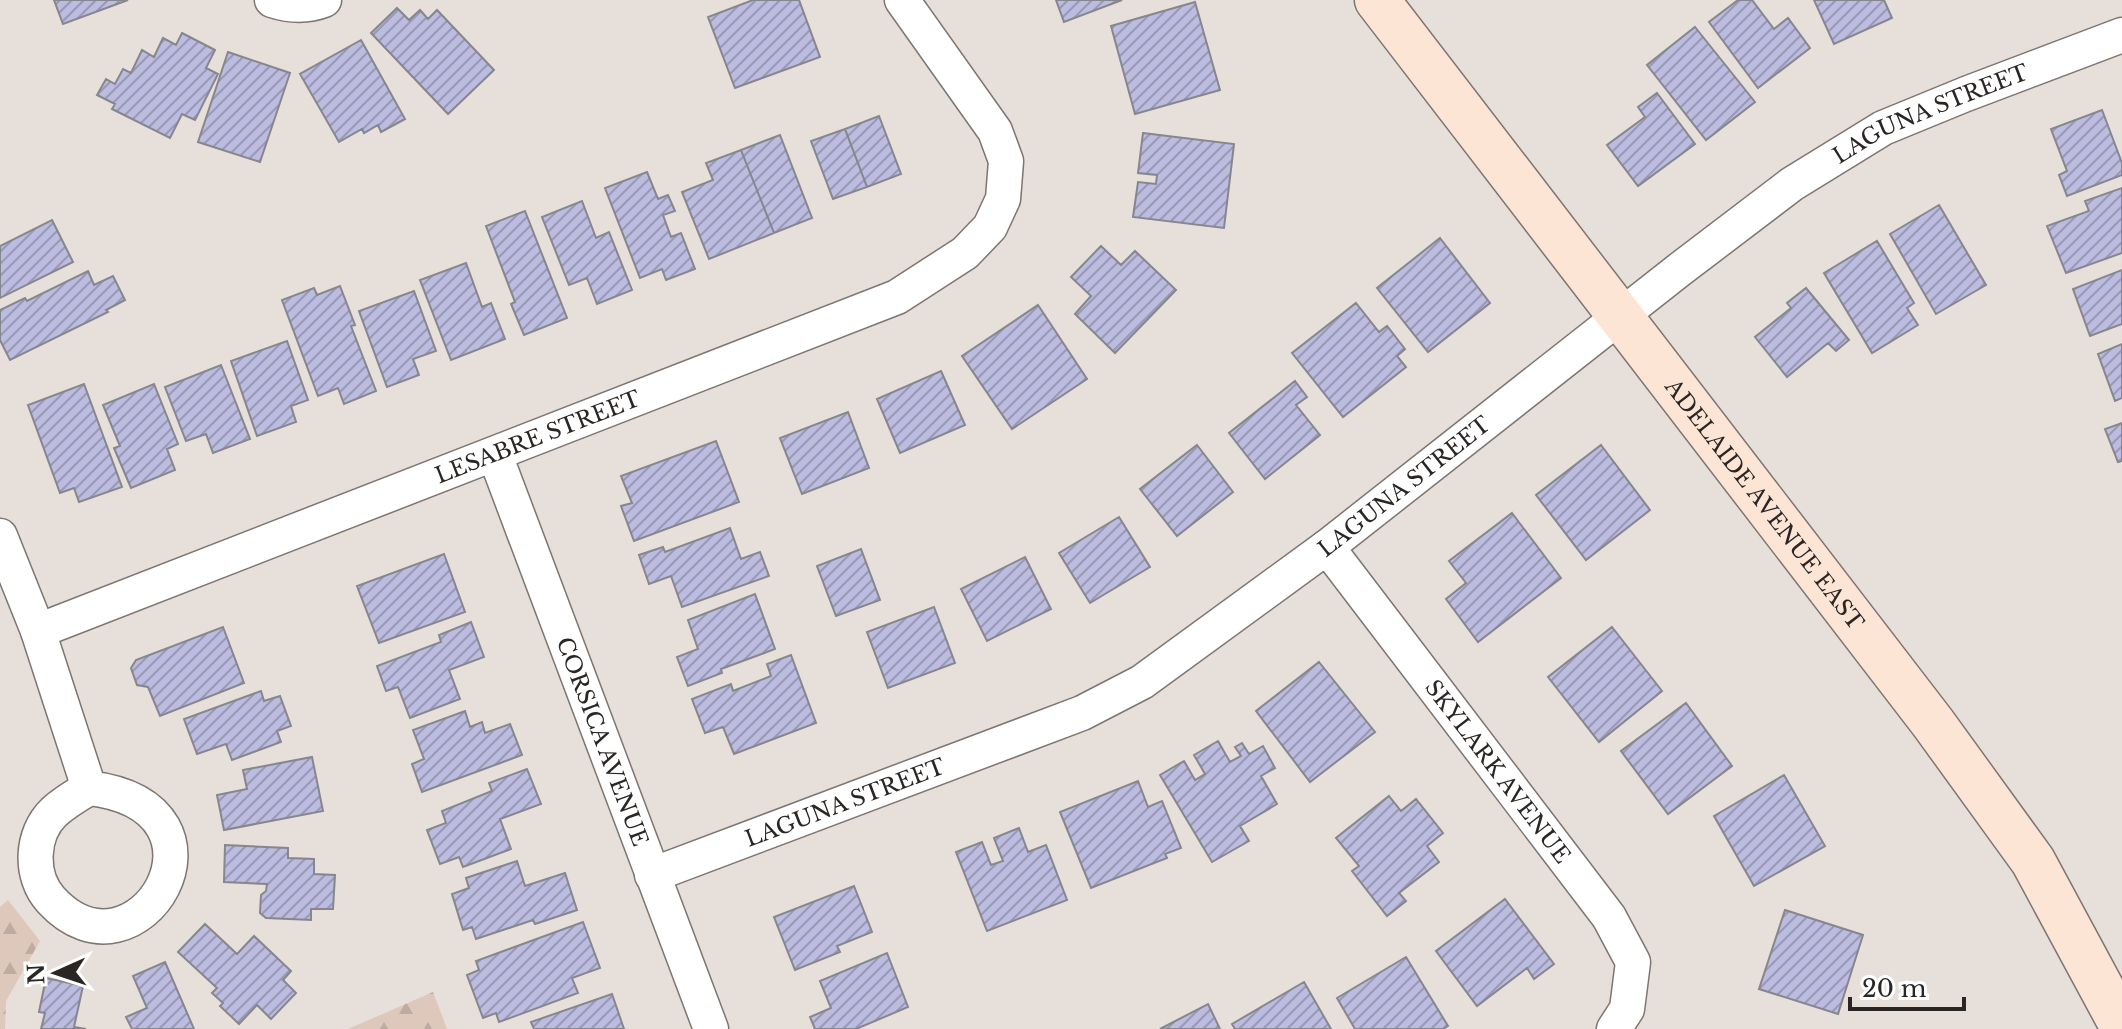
<svg xmlns="http://www.w3.org/2000/svg" width="2122" height="1029" viewBox="0 0 2122 1029" font-family="'Libre Baskerville',serif">
  <defs>
    <pattern id="forest-firs" width="22" height="20" patternUnits="userSpaceOnUse" patternTransform="scale(2)"><rect width="22" height="20" fill="#dec7bb"/><path d="M5 1l3.5 6h-7zM16 11l3.5 6h-7z" fill="#beaba1"/></pattern>
    <pattern id="building-hatch" width="6" height="6" patternUnits="userSpaceOnUse" patternTransform="scale(2)"><rect width="6" height="6" fill="#bcbbe0"/><path d="M-1 1l2-2M0 6l6-6M5 7l2-2" fill="none" stroke="#9998b5"/></pattern>
  </defs>
  <rect width="100%" height="100%" fill="#e7dfda"/>
  <!-- forest -->
  <path fill="url(#forest-firs)" d="M8 900 40 941 6 1001 5 1029H0V907Z
    M433 992 447 1029H348Z"/>
  <!-- building -->
  <path fill="url(#building-hatch)" stroke="#86868e" stroke-width="2" d="M54 0H128L63 24Z
    M753 0H799L820 57 735 88 708 17Z
    M1056 0H1122L1064 22Z
    M1738 0H1752L1774 29 1788 18 1810 48 1758 88 1709 22Z
    M1814 0H1884L1892 18 1834 44Z
    M1195 2 1220 90 1135 114 1111 26Z
    M397 8 409 20 420 10 428 19 437 10 494 70 448 114 371 33Z
    M1695 27 1755 102 1706 140 1647 65Z
    M182 33 215 50 206 68 218 74 195 120 182 114 170 138 112 109 115 104 97 95 106 79 115 84 123 69 131 73 142 50 154 57 163 38 176 45Z
    M361 40 405 119 381 132 378 125 364 133 362 129 339 142 300 74Z
    M228 52 290 73 260 162 198 142Z
    M1657 93 1695 144 1638 186 1607 145 1645 117 1638 107Z
    M2102 110 2122 163V175L2067 196 2059 175 2067 171 2051 129Z
    M879 116 901 174 867 187 845 129Z
    M845 129 867 187 833 199 811 141Z
    M1143 133 1234 144 1224 228 1133 217 1138 182 1156 184 1157 175 1138 173Z
    M780 135 812 218 774 233 741 150Z
    M741 150 774 233 709 259 682 192 713 180 706 163Z
    M647 172 658 199 668 195 675 211 663 215 671 237 681 233 695 269 666 280 662 269 640 278 605 188Z
    M2122 188V253L2066 273 2047 226 2089 211 2085 201Z
    M582 201 596 238 609 232 632 290 597 304 587 278 569 285 542 217Z
    M1939 205 1986 285 1936 314 1890 234Z
    M525 211 567 318 524 335 511 304 515 302 486 226Z
    M52 220 73 262 0 298V246Z
    M1440 238 1490 303 1428 352 1377 288Z
    M1877 241 1914 303 1907 308 1918 325 1872 353 1824 273Z
    M1101 246 1121 265 1135 251 1176 290 1115 353 1075 314 1091 296 1071 277Z
    M466 263 482 307 491 303 505 339 451 360 420 280Z
    M2122 270V324L2090 336 2073 289Z
    M88 271 94 285 113 276 125 300 106 310 108 312 10 360 0 340V310L25 298 27 301Z
    M340 286 355 325 351 326 376 391 344 404 338 388 318 396 282 300 314 288 317 295Z
    M1806 288 1849 340 1836 351 1828 343 1787 377 1755 337 1791 308 1787 303Z
    M414 291 436 351 413 359 419 375 387 387 359 311Z
    M1356 303 1379 332 1387 326 1405 349 1397 356 1406 367 1343 417 1292 353Z
    M1038 305 1087 379 1012 429 962 356Z
    M287 341 308 400 291 406 296 422 257 436 231 361Z
    M2122 344V398L2115 401 2098 354Z
    M221 365 250 439 213 453 206 434 186 441 165 387Z
    M941 371 965 425 900 453 877 399Z
    M1295 381 1307 397 1296 405 1320 435 1265 479 1229 433Z
    M84 384 122 487 79 502 74 488 60 493 28 405Z
    M154 384 178 444 167 449 175 470 131 488 114 448 120 446 103 405Z
    M848 412 869 468 802 494 780 438Z
    M2122 423V461L2118 462 2105 429Z
    M716 441 739 502 634 541 621 506 632 503 621 476Z
    M1197 445 1233 492 1177 536 1140 489Z
    M1601 445 1650 510 1586 560 1536 495Z
    M1512 513 1561 578 1478 642 1446 599 1466 583 1449 561Z
    M1119 517 1150 567 1090 603 1059 553Z
    M730 528 741 559 760 552 769 576 682 607 671 576 649 584 639 555 663 547 665 552Z
    M861 549 880 600 836 616 817 566Z
    M444 554 465 612 379 643 357 586Z
    M1025 557 1051 609 987 641 961 589Z
    M755 594 775 649 721 669 722 673 688 686 677 657 698 649 688 620Z
    M934 607 955 663 888 688 867 632Z
    M471 622 484 657 449 670 460 699 410 718 398 687 386 691 377 666 441 642 439 635Z
    M223 627 244 683 160 716 148 687 137 685 131 668 136 660Z
    M1612 627 1662 691 1599 742 1548 677Z
    M791 655 816 723 734 754 723 727 705 733 692 699 731 684 733 691 771 676 767 664Z
    M1319 662 1375 732 1310 782 1256 711Z
    M261 691 264 701 280 696 291 726 277 731 281 742 232 760 226 744 197 754 184 719Z
    M1686 703 1732 766 1668 814 1621 751Z
    M465 711 470 727 482 722 485 733 510 724 522 755 422 792 412 764 424 759 413 730Z
    M1218 741 1230 762 1241 756 1235 747 1242 743 1249 754 1263 746 1275 768 1261 776 1277 804 1240 826 1249 841 1212 862 1160 775 1184 761 1195 780 1205 774 1194 755Z
    M312 757 323 811 224 830 217 795 247 789 243 770Z
    M527 769 541 804 500 819 511 849 463 867 459 857 440 864 427 830 446 823 442 811 492 791 489 783Z
    M1784 775 1825 846 1754 886 1714 816Z
    M1138 781 1148 807 1162 801 1181 848 1165 854 1167 858 1091 888 1060 812Z
    M1389 796 1401 811 1416 799 1443 833 1427 846 1439 862 1399 893 1406 901 1387 916 1352 871 1359 866 1336 838Z
    M1019 828 1028 852 1046 845 1067 900 987 931 956 852 982 842 991 865 1003 861 994 838Z
    M225 845 288 848V858L314 859V874L335 875 333 909H311V920L266 918 260 913 261 895 266 891 267 884 224 882Z
    M517 861 525 886 565 873 577 910 535 924 533 920 476 939 472 927 463 930 452 894 469 888 466 878Z
    M854 886 872 932 837 946 840 952 795 970 774 917Z
    M1505 899 1554 964 1534 979 1527 968 1477 1006 1436 951Z
    M1785 910 1863 935 1838 1014 1759 989Z
    M583 922 600 968 572 978 578 993 499 1022 496 1013 483 1018 467 975 479 970 476 961Z
    M205 924 237 954 254 936 291 971 283 980 296 993 271 1019 257 1005 239 1024 220 1006 223 1003 212 993 217 988 178 952Z
    M887 953 908 1007 856 1029H815L810 1017 831 1008 820 981Z
    M1406 957 1448 1026 1443 1029H1355L1337 998Z
    M165 962 194 1029H132L126 1017 147 1008 133 976Z
    M46 978 83 986 74 1027 86 1029H41L45 1013 39 1012Z
    M1304 982 1331 1029H1235L1232 1024Z
    M612 994 624 1029H534L531 1022Z
    M1208 1004 1220 1029H1160Z"/>
  <g fill="none" stroke-linecap="round" stroke-linejoin="round">
    <!-- minor casing -->
    <g stroke="#7d7571" stroke-width="37">
      <g id="minor">
        <path d="M272 0C290 6 306 7 324 0"/>
        <path id="s1" d="M495 455 711 1029"/>
        <path d="M0 536 38 631 89 788C77 795 65 802 54 812 31 834 29 876 51 900 137 994 250 808 89 788"/>
        <path id="s2" d="M1327 547 1609 917 1633 962 1627 1009 1614 1029"/>
        <path id="s3" d="M38 631 897 297 965 253 990 227 1003 199 1006 161 995 131 902 0"/>
        <path id="s4" d="M652 875 1082 713 1142 682 1327 547 1679 270 1792 184 1883 128 1966 94 2122 35"/>
      </g>
    </g>
    <!-- secondary casing -->
    <g stroke="#7d7571" stroke-width="47">
      <g id="secondary">
        <path id="s5" d="M1377 0 1933 723 2033 861 2122 1026"/>
      </g>
    </g>
    <!-- minor -->
    <use href="#minor" stroke="#fff" stroke-width="34"/>
    <!-- secondary -->
    <use href="#secondary" stroke="#fde5d6" stroke-width="44"/>
  </g>
  <g text-anchor="middle" dominant-baseline="central" stroke-width="6" stroke-linejoin="round" paint-order="stroke">
    <!-- street labels -->
    <g font-size="22" fill="#292624" stroke="#fff">
      <text stroke="none"><textPath href="#s4" startOffset="1502">LAGUNA STREET</textPath></text>
      <text stroke="none"><textPath href="#s3" startOffset="536">LESABRE STREET</textPath></text>
      <text stroke="none"><textPath href="#s4" startOffset="854">LAGUNA STREET</textPath></text>
      <text stroke="none"><textPath href="#s5" startOffset="636">ADELAIDE AVENUE EAST</textPath></text>
      <text stroke="none"><textPath href="#s1" startOffset="306">CORSICA AVENUE</textPath></text>
      <text stroke="none"><textPath href="#s2" startOffset="282">SKYLARK AVENUE</textPath></text>
      <text stroke="none"><textPath href="#s4" startOffset="206">LAGUNA STREET</textPath></text>
    </g>
  </g>
  <!-- north arrow -->
  <g transform="translate(56 973) rotate(267)" stroke="#ffffff" stroke-width="6" paint-order="stroke">
  <path d="M0-6L14 30L0 20L-14 30Z" fill="#292624"/>
  <text y="-12" font-size="22" font-weight="bold" text-anchor="middle" fill="#292624">N</text>
  </g>
  <!-- scale -->
  <path d="M1850 997v12h114v-12" fill="none" stroke="#292624" stroke-width="4"/>
  <text x="1862" y="997" font-size="24" fill="#292624" stroke="#ffffff" stroke-width="6" paint-order="stroke">20 m</text>
</svg>
